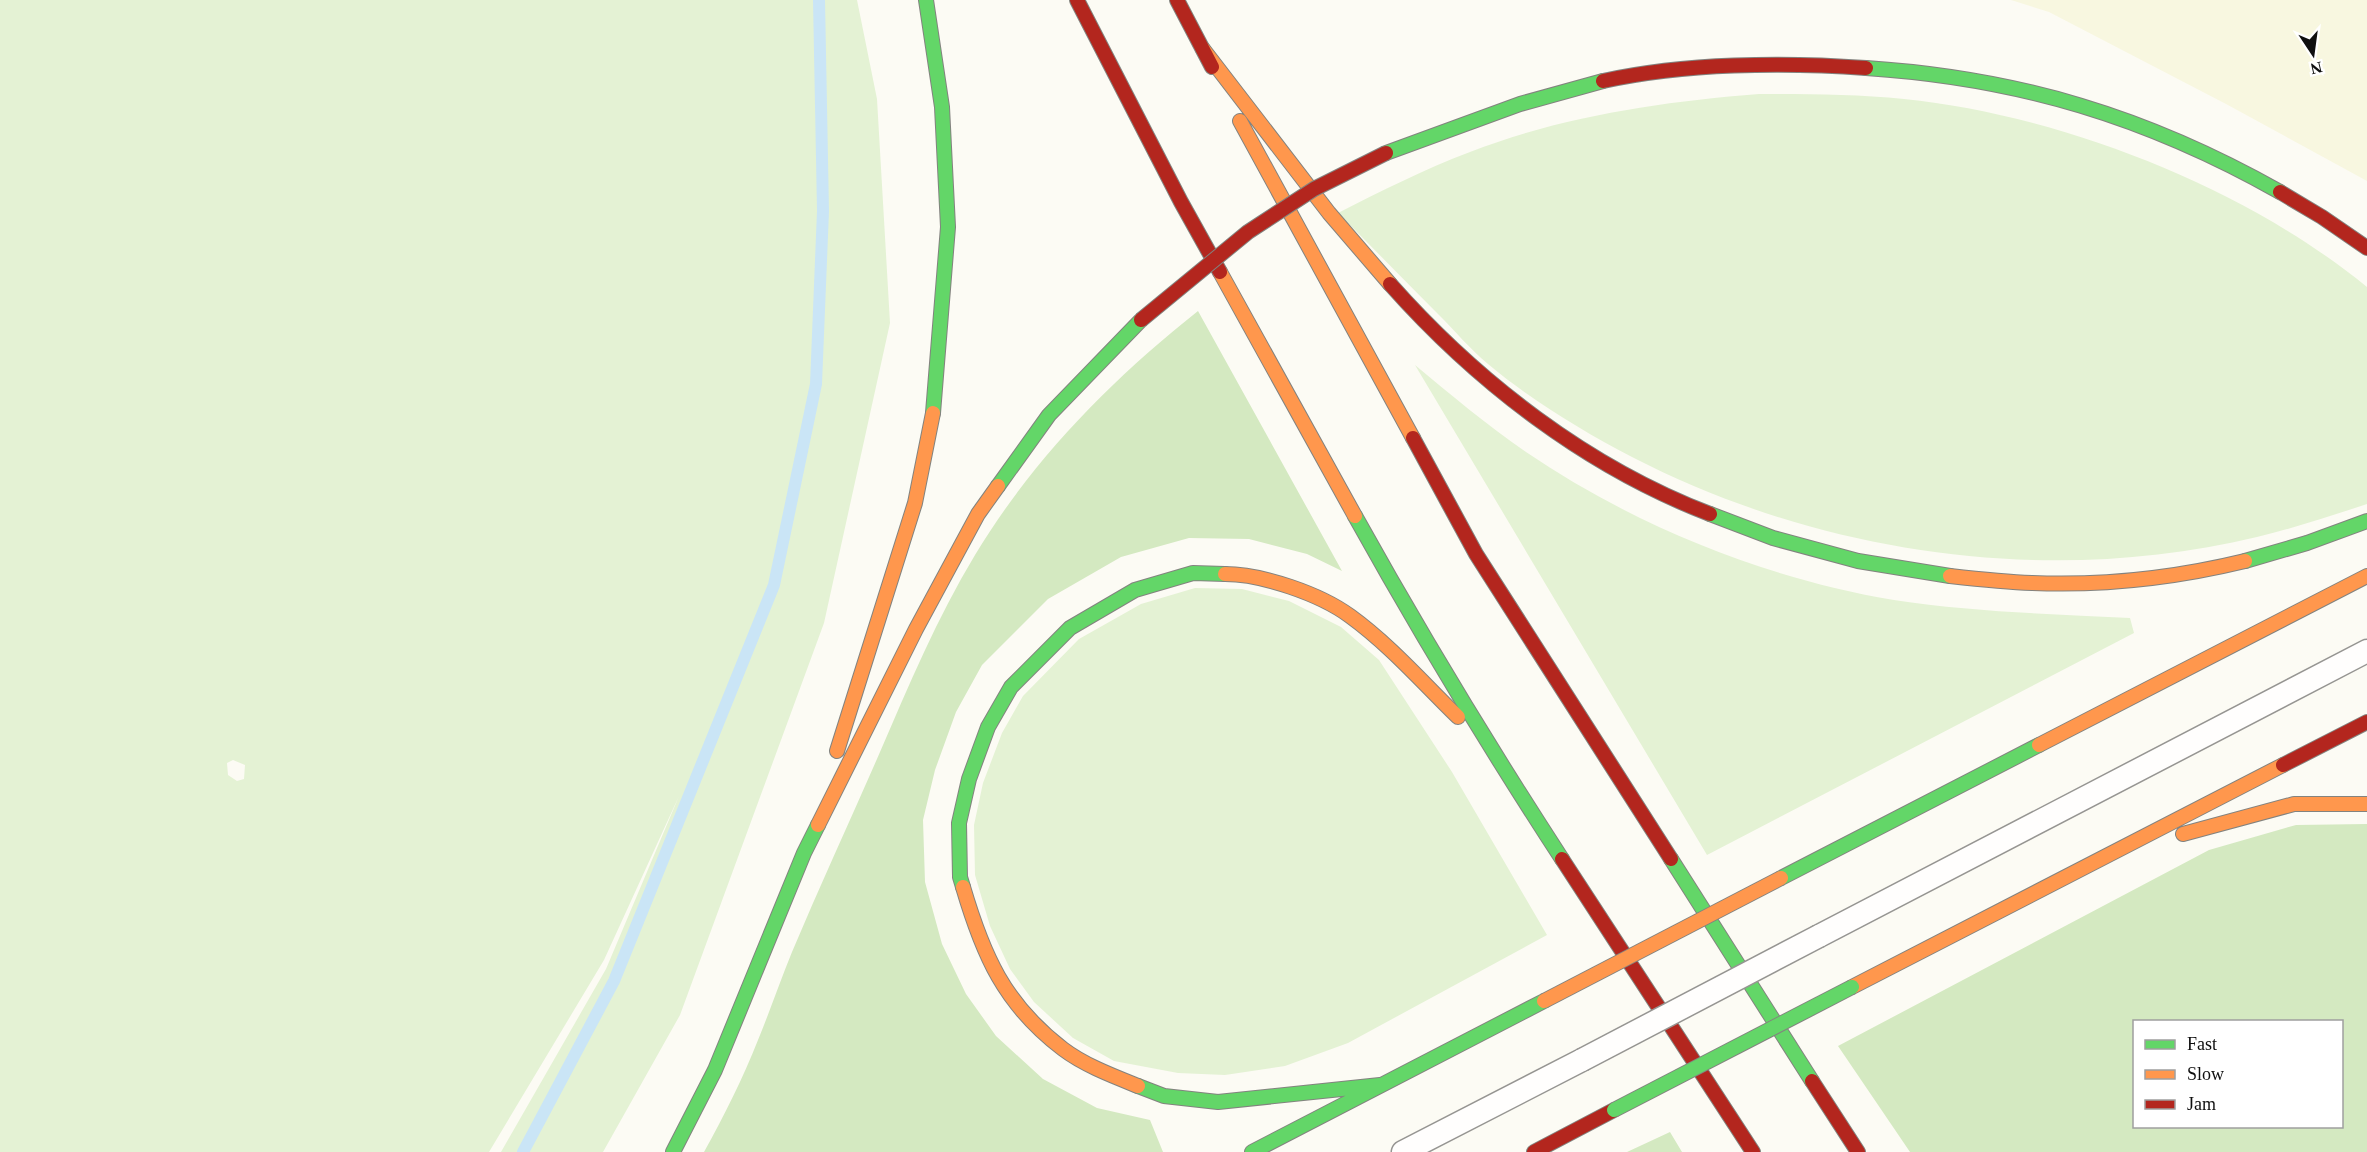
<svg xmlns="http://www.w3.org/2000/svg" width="2367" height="1152" viewBox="0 0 2367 1152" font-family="Georgia,serif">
  <rect width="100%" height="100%" fill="#fcfbf4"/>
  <!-- farmland -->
  <path fill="#f8f7e0" d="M2011 0H2367V181L2226 104 2049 12Z"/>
  <!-- green -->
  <path fill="#e4f2d4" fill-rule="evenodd" d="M0 0H857L877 99 890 323 824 623 680 1015 603 1152H501L606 969 679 796 604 960 489 1152H0ZM233 760 245 765 244 779 237 781 228 775 227 763Z
    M1759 94C1807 94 1856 94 1904 99 2061 115 2245 187 2367 287V504C2331 516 2294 528 2257 537 2049 587 1822 555 1632 457 1582 431 1531 400 1488 364 1470 349 1455 331 1439 315 1405 281 1372 247 1338 213 1381 191 1425 169 1470 152 1563 116 1660 102 1759 94Z
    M1415 365C1451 395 1487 425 1526 452 1635 526 1764 578 1894 600 1972 612 2051 614 2130 618L2134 633 1707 855Z
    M1195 588 1242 589 1289 601 1341 627 1379 660 1452 772 1547 935 1348 1043 1285 1066 1225 1075 1178 1073 1114 1061 1073 1038 1034 1002 1010 969 990 926 975 875 974 825 983 783 1002 733 1023 696 1079 639 1141 604Z"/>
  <!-- forest -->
  <path fill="#d4e9c1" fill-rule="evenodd" d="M1198 311 1342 571 1307 554 1249 539 1189 538 1121 557 1048 599 982 665 956 712 935 770 923 820 925 882 942 944 966 994 996 1036 1043 1079 1097 1108 1150 1120 1163 1152H704C724 1116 743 1078 758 1040 770 1011 780 981 792 952 820 885 851 819 880 752 909 685 937 618 975 555 1033 459 1111 380 1198 311Z
    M2367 824V1152H1910L1838 1046 2209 850 2296 825ZM2134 1022H2342V1126H2134Z
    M1670 1132 1682 1152H1627Z"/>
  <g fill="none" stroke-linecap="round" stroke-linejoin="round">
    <!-- stream -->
    <path stroke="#cae5f6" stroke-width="12" d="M523 1152 614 981 774 585 816 384 823 211 819 0"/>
    <!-- lane casing -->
    <g stroke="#969592" stroke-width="25">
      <path id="lane" d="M1819 936 2367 651
        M1403 1152 1582 1060"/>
    </g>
    <!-- fast casing -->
    <g stroke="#83837f" stroke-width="16">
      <path id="fast" d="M926 0 942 107 948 227 933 413
        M1866 68C2019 78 2147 117 2280 192
        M1386 153 1520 104 1603 81
        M998 486 1049 415 1141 320
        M1710 514 1773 538 1858 561 1950 576
        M1355 516C1420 633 1489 747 1562 859
        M2245 561 2307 543 2367 521
        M1671 859 1812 1081
        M1781 878 2039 745
        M963 887 960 877 959 823 969 779 988 727 1011 687 1070 628 1135 590 1193 573 1225 574
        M1138 1086 1164 1096 1218 1102 1380 1085
        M673 1152 715 1070 804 853 818 825
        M1252 1152 1544 1001"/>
    </g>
    <!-- slow casing -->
    <g stroke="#83837f" stroke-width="16">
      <path id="slow" d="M1203 49 1329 213 1390 284
        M1240 121 1413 438
        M1220 272 1355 516
        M1225 574C1262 574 1320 594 1350 616 1390 645 1423 683 1458 717
        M1950 576C1977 579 2004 582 2032 583 2104 586 2175 578 2245 561
        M2039 745 2367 576
        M837 751 915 503 933 413
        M818 825 916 629 978 514 998 486
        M2183 834 2294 804H2367
        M963 887C983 955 1004 1004 1063 1049 1084 1065 1113 1076 1138 1086
        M1852 987 2283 765"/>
    </g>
    <!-- jam casing -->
    <g stroke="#83837f" stroke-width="16">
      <path id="jam" d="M1077 0 1181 202 1220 272
        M1177 0 1212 67
        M1603 81C1685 63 1783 62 1866 68
        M2280 192 2322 217 2367 248
        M1390 284C1477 382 1587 467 1710 514
        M1413 438 1476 554 1671 859
        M2283 765 2367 722
        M1562 859 1753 1152
        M1812 1081 1858 1152
        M1534 1152 1614 1110"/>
    </g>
    <!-- lane -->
    <use href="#lane" stroke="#fffefd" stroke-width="22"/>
    <!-- fast -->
    <use href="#fast" stroke="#63d668" stroke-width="14"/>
    <!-- slow -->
    <use href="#slow" stroke="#ff974d" stroke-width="14"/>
    <!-- jam -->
    <use href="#jam" stroke="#b3261e" stroke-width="14"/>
    <!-- lane-bridge casing -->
    <g stroke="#969592" stroke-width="25" stroke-linecap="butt">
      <path id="lane-bridge" d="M1582 1060 1819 936"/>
    </g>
    <!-- fast-bridge casing -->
    <g stroke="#83837f" stroke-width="16" stroke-linecap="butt">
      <path id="fast-bridge" d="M1614 1110 1852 987"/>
    </g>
    <!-- slow-bridge casing -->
    <g stroke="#83837f" stroke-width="16" stroke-linecap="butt">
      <path id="slow-bridge" d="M1544 1001 1781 878"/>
    </g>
    <!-- jam-bridge casing -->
    <g stroke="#83837f" stroke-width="16" stroke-linecap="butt">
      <path id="jam-bridge" d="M1141 320 1248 232 1314 189 1386 153"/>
    </g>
    <!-- lane-bridge -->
    <use href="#lane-bridge" stroke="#fffefd" stroke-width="22"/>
    <!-- fast-bridge -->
    <use href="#fast-bridge" stroke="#63d668" stroke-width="14"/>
    <!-- slow-bridge -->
    <use href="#slow-bridge" stroke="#ff974d" stroke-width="14"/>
    <!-- jam-bridge -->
    <use href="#jam-bridge" stroke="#b3261e" stroke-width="14"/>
  </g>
  <!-- legend -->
  <rect x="2133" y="1020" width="210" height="108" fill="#ffffff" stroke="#9f9f9f" stroke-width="1.5"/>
  <rect x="2145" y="1040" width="30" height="9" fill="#63d668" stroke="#9f9f9f" stroke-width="1.5"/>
  <text x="2187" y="1050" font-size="18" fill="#0f0f0f">Fast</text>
  <rect x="2145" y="1070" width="30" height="9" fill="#ff974d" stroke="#9f9f9f" stroke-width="1.5"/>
  <text x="2187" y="1080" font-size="18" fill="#0f0f0f">Slow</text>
  <rect x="2145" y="1100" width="30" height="9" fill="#b3261e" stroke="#9f9f9f" stroke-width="1.5"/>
  <text x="2187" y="1110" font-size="18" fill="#0f0f0f">Jam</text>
  <!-- north arrow -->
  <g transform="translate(2313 54) rotate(167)" stroke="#ffffff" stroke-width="4.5" paint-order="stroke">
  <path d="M0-4.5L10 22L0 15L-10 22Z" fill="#0f0f0f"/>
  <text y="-9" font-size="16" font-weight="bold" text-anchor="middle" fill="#0f0f0f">N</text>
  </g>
</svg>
